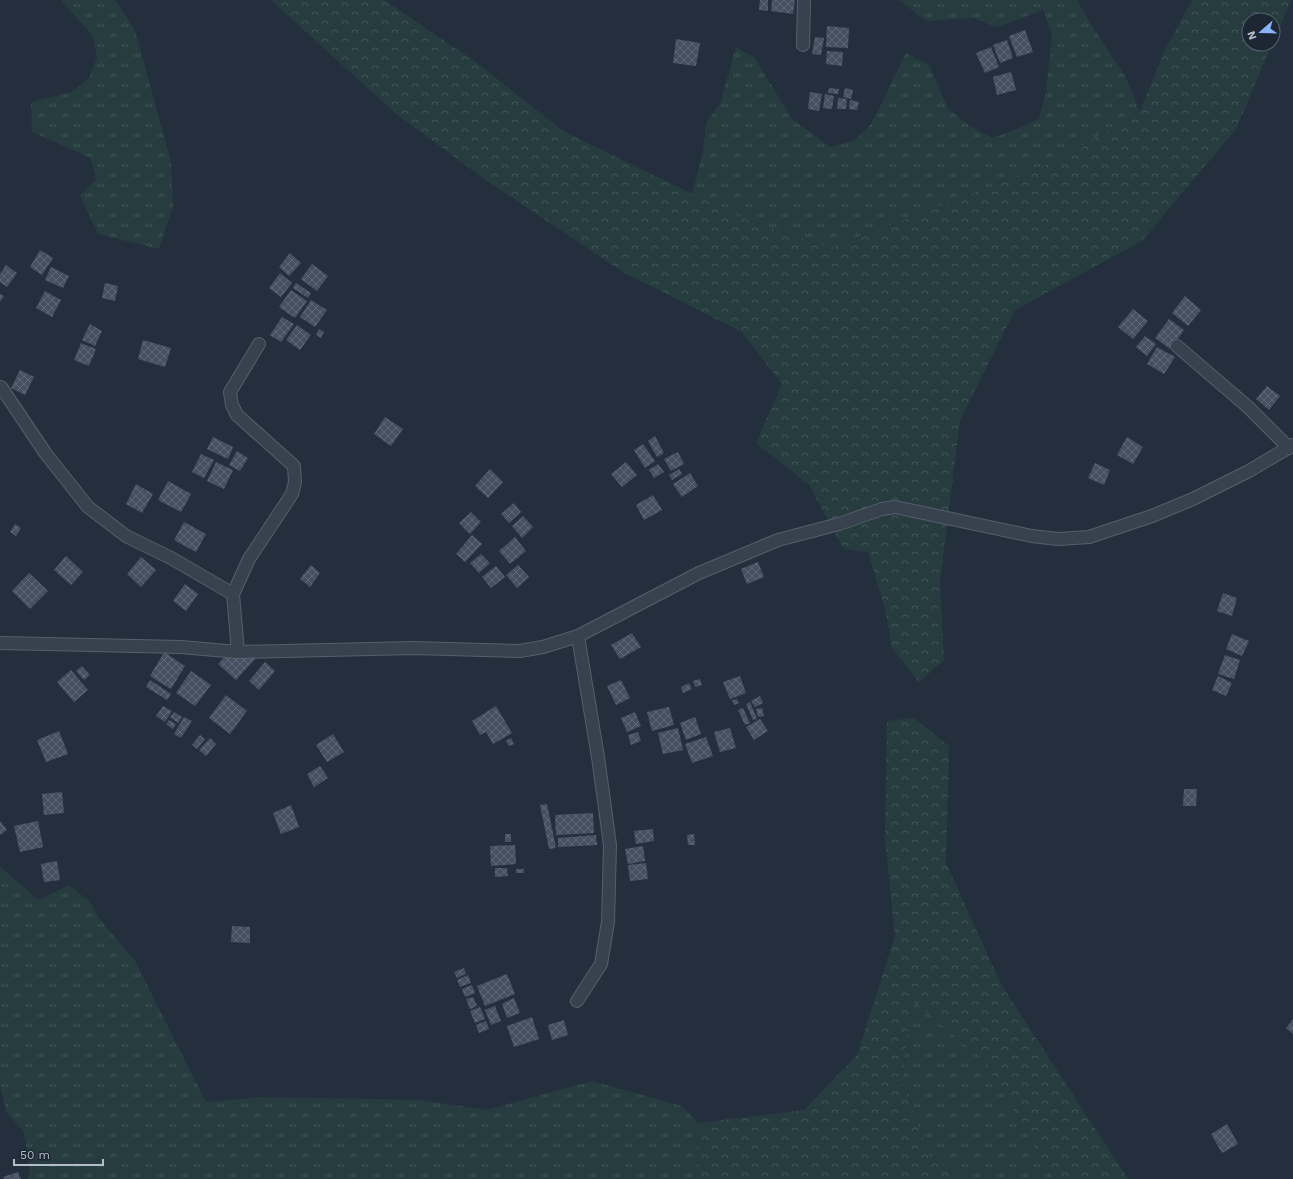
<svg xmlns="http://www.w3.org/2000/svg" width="1293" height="1179" viewBox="0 0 1293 1179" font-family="'Work Sans',sans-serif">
  <defs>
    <pattern id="grass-tufts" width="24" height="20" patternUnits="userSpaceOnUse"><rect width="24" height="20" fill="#263c3f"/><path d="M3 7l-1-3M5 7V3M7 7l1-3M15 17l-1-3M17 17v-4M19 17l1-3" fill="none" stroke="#435659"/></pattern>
    <pattern id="forest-crowns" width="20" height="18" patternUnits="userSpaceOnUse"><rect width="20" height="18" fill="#263c3f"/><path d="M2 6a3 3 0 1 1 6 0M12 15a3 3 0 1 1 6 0" fill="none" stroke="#435659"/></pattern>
    <pattern id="building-cross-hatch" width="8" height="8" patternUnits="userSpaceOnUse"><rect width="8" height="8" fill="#455162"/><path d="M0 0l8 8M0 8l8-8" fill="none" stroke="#5d6877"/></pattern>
  </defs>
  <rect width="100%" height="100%" fill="#242f3e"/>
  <!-- grass -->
  <path fill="url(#grass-tufts)" d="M61 0H115L135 30 171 162 173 206 159 249 98 234 80 195 96 180 91 158 32 132 31 102 72 92 89 78 97 57 93 36Z
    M899 0H1077L1090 23 1125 76 1140 111 1056 161 831 248 742 218 692 194 703 152 706 123 720 104 736 47 754 57 792 119 830 147 854 141 872 123 906 53 929 65 948 109 970 126 992 138 1017 129 1039 118 1046 92 1052 35 1043 10 997 27 974 18 926 21Z
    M0 867 39 900 69 885 90 902 99 918 135 961 206 1102 262 1097 420 1100 486 1110 592 1081 682 1106 698 1123 696 1179H28L30 1171 24 1132 7 1113 0 1086Z
    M911 999 983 1059 1054 1179H968L930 1158 902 1083Z"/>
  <!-- forest -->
  <path fill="url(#forest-crowns)" d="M271 0H384L476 62 563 131 742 218 831 248 1056 161 1140 111 1165 50 1192 0H1291L1273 43V20H1249V44H1272L1236 129 1142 241 1015 310 960 420 940 582 944 660 919 682 892 648 886 612 868 552 844 549 809 485 756 443 782 384 742 332 623 272 487 181 395 113Z
    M914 718 949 746 946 863 1002 986 1128 1179H1054L983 1059 911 999 902 1083 930 1158 968 1179H696L698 1123 804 1110 857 1055 895 936 885 838 887 721Z"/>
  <!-- building -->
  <path fill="url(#building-cross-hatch)" d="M760 0H768V11L759 10Z
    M772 0H795L793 14 771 11Z
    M827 26 849 28 848 48 826 47Z
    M1025 30 1033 52 1017 57 1009 36Z
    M815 37 824 38 821 55 812 54Z
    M676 39 700 43 696 66 673 63Z
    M1007 40 1013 58 1000 63 993 45Z
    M991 47 999 67 985 73 976 53Z
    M827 51 843 52 842 66 826 64Z
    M1011 72 1016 90 997 95 993 77Z
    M829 88 839 89 838 94 828 93Z
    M845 88 853 90 851 99 843 97Z
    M810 92 822 94 819 111 808 109Z
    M825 94 834 96 832 109 823 108Z
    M838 98 847 99 846 109H837Z
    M850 100 859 102 857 110 849 109Z
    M40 250 53 258 42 275 30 267Z
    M290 253 301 263 289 276 279 267Z
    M312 264 328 276 317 291 301 279Z
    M6 265 17 273 7 287 0 282V274Z
    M51 267 69 276 63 288 45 280Z
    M280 273 292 283 281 297 269 288Z
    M105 283 118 286 115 301 102 298Z
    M296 283 311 293 308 298 293 288Z
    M291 290 307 301 295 318 279 307Z
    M45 291 61 300 52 317 36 308Z
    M0 294 4 296 0 302Z
    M1185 296 1201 310 1188 326 1172 313Z
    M311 300 327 310 315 327 300 317Z
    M1133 309 1148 321 1133 339 1118 327Z
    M282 317 294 324 281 342 270 335Z
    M1169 319 1184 330 1170 349 1155 338Z
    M90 324 102 331 95 346 82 340Z
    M297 325 311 335 300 350 286 340Z
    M319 329 324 332 321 338 316 335Z
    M1145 336 1156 344 1147 356 1136 347Z
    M143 340 171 348 165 367 138 359Z
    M81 343 96 349 89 366 74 360Z
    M1157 347 1175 357 1164 374 1147 364Z
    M20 370 34 377 25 395 11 388Z
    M1267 386 1280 396 1269 410 1256 399Z
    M385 417 403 429 391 446 374 434Z
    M655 436 664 453 657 457 648 441Z
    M213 437 233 447 228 459 207 449Z
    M1127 437 1143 447 1133 464 1117 455Z
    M643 444 655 461 645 468 634 450Z
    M237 451 248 458 240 471 229 465Z
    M678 452 684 464 671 471 664 459Z
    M201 454 214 460 204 478 192 472Z
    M216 462 233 470 224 489 207 481Z
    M626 462 637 475 622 487 611 474Z
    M1095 463 1110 470 1104 485 1088 478Z
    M658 464 664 472 654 478 649 470Z
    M490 469 503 482 488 498 475 486Z
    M679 469 682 474 672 480 669 475Z
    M690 473 698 486 682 497 673 484Z
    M168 481 191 494 181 512 158 500Z
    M136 484 153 494 142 513 126 504Z
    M653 495 662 510 644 520 636 505Z
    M514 503 521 512 509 523 501 514Z
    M471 512 481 522 470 534 459 523Z
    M523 516 533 527 522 538 512 526Z
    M184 522 206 534 196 552 174 540Z
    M15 524 21 528 16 536 10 532Z
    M472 535 482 544 465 562 456 554Z
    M515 537 526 551 510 564 499 551Z
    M481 554 490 563 479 573 470 563Z
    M66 556 83 572 71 585 54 570Z
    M141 557 156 570 141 587 127 574Z
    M758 562 764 577 747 584 741 569Z
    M311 565 320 573 310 587 300 579Z
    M518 565 529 577 517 588 506 575Z
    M496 566 505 577 491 588 482 577Z
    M29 573 48 591 30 609 12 591Z
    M185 584 198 594 186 611 173 601Z
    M1223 593 1237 598 1232 616 1217 611Z
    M632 633 641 647 620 659 611 645Z
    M1232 634 1249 641 1242 656 1226 649Z
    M238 642 256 658 236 680 218 664Z
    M164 652 185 666 171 689 150 676Z
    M1225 655 1240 660 1234 679 1218 674Z
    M265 662 275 671 259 690 249 681Z
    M82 666 90 675 84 680 76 671Z
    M71 670 88 690 74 702 57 682Z
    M191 671 211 685 195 706 176 693Z
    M740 676 746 693 730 699 723 682Z
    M1218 676 1232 683 1226 696 1212 690Z
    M700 679 702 685 695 687 693 681Z
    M150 680 171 694 167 700 146 687Z
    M621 680 630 698 616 705 607 686Z
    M689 683 692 689 683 693 681 687Z
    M226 695 247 711 230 734 209 718Z
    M760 696 763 703 755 707 751 701Z
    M737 699 739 703 734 705 732 700Z
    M750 702 757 719 753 720 746 704Z
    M163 706 172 711 165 722 156 716Z
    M496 706 512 733 493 744 486 732 480 735 472 721Z
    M669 707 674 725 652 731 647 712Z
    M743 708 750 723 745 725 738 710Z
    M762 708 764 716 758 717 756 709Z
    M174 712 182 717 178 723 170 717Z
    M635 712 641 726 627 732 621 718Z
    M184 717 192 721 181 738 174 734Z
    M695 717 701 734 686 740 680 723Z
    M760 719 768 731 754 740 746 727Z
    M169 720 176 724 173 729 166 724Z
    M678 728 683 750 663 754 658 733Z
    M730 728 736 748 720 752 714 732Z
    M59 731 68 754 46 762 37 740Z
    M638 732 641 741 631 745 628 735Z
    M333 734 344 752 327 762 316 745Z
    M200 735 205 739 197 749 192 745Z
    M706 737 713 756 692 763 685 744Z
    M210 738 216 744 206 756 199 750Z
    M511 738 514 744 509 746 506 741Z
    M320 766 328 778 314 787 307 774Z
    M1184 789H1197L1196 806H1183Z
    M62 792 64 813 44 815 42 794Z
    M547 804 556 848 549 849 540 805Z
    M291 805 299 827 281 834 273 813Z
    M593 813 594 833 556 835 555 815Z
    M0 821 7 830 0 835Z
    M38 821 43 847 20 852 14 826Z
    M653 829 654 841 636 844 634 831Z
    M505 834H511V842H505Z
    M694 834 695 845H688L687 835Z
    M596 835 597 845 558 847V838Z
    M515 845 516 864 491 866 490 846Z
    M643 846 645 861 628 864 625 849Z
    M57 861 60 880 44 882 41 864Z
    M646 863 648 879 630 881 628 865Z
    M495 868H507L508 876 495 877Z
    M516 869H524V873H516Z
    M232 926 250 927V943L231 942Z
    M464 968 466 974 457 978 454 972Z
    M507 974 515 994 485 1006 477 986Z
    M468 975 471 983 460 987 457 980Z
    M472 985 475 993 465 997 462 989Z
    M473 997 477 1006 470 1009 466 999Z
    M514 998 520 1013 507 1018 502 1004Z
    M495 1006 501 1021 491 1025 485 1010Z
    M480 1007 485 1019 475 1023 470 1011Z
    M532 1017 539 1039 514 1047 507 1026Z
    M1293 1019V1034L1286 1028Z
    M564 1020 568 1035 552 1040 548 1025Z
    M486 1021 489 1029 479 1033 476 1025Z
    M1227 1124 1238 1144 1222 1153 1211 1134Z
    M18 1172 21 1179H4L3 1177Z"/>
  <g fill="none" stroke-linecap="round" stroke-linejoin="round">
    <!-- street casing -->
    <g stroke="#565f6c" stroke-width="14">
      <path id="street" d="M803 45 804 0
        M1177 346 1248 407 1289 448
        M1 387 46 454 88 507 126 536 171 558 233 594
        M0 643 181 647 238 652 413 648 520 651 543 647 578 636 699 573 778 540 839 524 882 509 895 507 1032 536 1058 539 1089 537 1152 516 1193 499 1249 471 1293 445
        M238 652 233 594 249 559 292 494 295 482 294 466 237 415 232 405 230 392 259 344
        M577 1001 601 964 608 922 610 845 598 757 578 636"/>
    </g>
    <!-- street -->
    <use href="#street" stroke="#38414e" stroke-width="12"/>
  </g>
  <!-- north arrow -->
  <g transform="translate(1261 32) rotate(250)"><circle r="19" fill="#1d2633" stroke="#59626f"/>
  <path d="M0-3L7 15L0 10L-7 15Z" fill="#8ab4f8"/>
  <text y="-6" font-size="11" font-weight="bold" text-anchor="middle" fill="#b4bcc9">N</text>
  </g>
  <!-- scale -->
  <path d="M14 1159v6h89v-6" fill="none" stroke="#b4bcc9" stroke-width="2"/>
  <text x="20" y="1159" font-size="12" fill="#b4bcc9" stroke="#1d2633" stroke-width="3" paint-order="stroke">50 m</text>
</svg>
